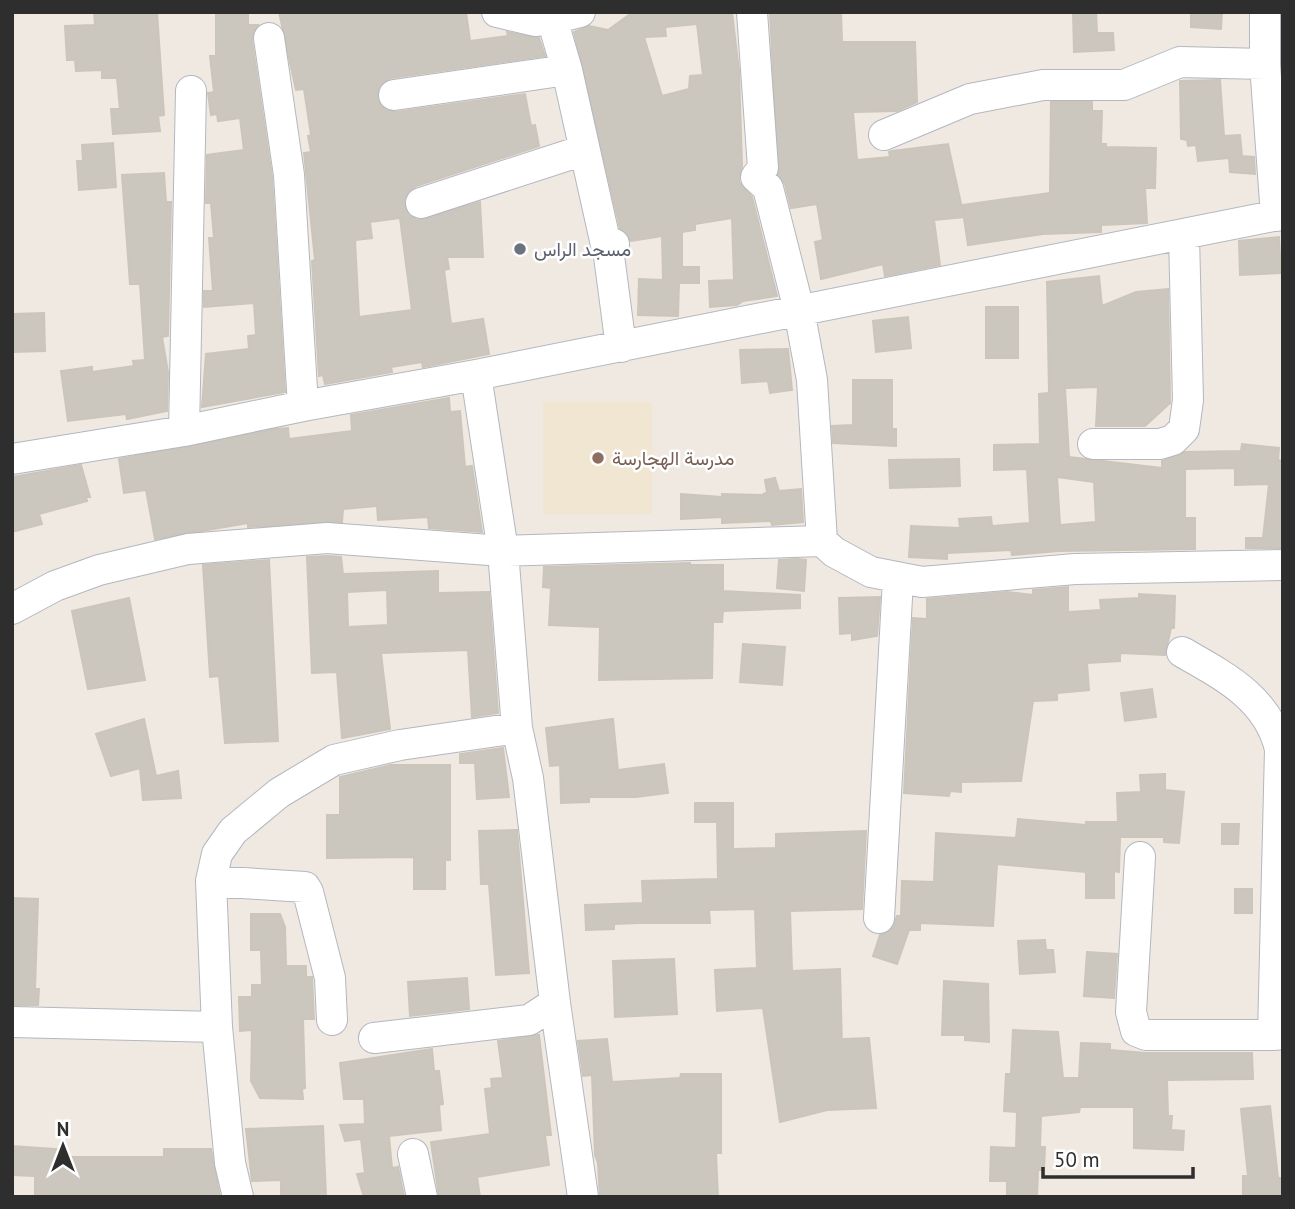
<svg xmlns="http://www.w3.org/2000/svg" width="1295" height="1209" viewBox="0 0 1295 1209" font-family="'PT Sans',Vazirmatn,sans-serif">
  <rect width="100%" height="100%" fill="#efe9e1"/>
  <!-- education -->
  <path fill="#f0e6d1" d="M543 402H652V514H543Z"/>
  <!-- building -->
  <path fill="#cbc7bf" stroke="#cbc5ba" stroke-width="2" fill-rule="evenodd" d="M94 12H157L164 115 158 116 160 131 113 134 111 109H120L117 78H102V70L76 71 75 60H67L65 26 95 25Z
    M279 12H466L470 41 508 36 507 32 539 38 545 56 391 78 383 82 378 89 381 106 396 112 525 94 531 126 535 125 539 146 416 186 408 192 404 200 409 215 418 220 480 202 483 257H447L449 269 444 270 451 324 483 319 489 354 423 367 422 362 391 367 392 372 325 384 323 375 319 376 312 261 315 260 304 153 311 152 308 136 311 135 304 89 296 90ZM400 218 412 310 359 317 355 240 372 238 370 222Z
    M633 12H732L739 71 742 166 739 182 752 197 777 296 743 301 737 305 710 307 709 281 734 280 732 218 695 224V230L682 232V267H699V283H679L678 316 638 315 639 279 663 280 662 236 631 241 620 228 574 32 589 26 608 30ZM697 24 703 75 690 76 689 89 662 96 644 37 666 36 665 27Z
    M770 12H841L842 42H915L917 102 897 111 853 112 857 160 890 157 889 152 892 151 948 144 964 217 934 220 940 265 885 276 883 264 821 279 815 242 823 240 817 204 791 208 785 184 778 174Z
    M1073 12H1096L1097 33H1113L1114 50 1074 52Z
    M1191 12H1222L1221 29 1191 27Z
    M216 14H248V25H258L252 41 272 177 285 392 202 407 206 354 249 349 248 336 256 335 254 303 204 307V291H213L209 238H214L211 203H206L207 155 244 150 240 118 218 121 217 114 211 115 208 93 214 92 210 56H216Z
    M1220 80 1224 136 1240 135 1242 156 1254 157 1255 174 1230 172 1229 158 1198 161 1196 145 1188 146 1187 140 1181 139 1180 81Z
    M1051 102H1092V111H1102L1101 144H1106V147L1156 148 1155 188H1145L1147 223 1101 225V232L1043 234 968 245 962 205 1050 193Z
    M113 143 116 187 79 190 77 161H83L82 145Z
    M164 173 166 202H171L168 336 162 337 168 372 167 411 127 419 126 414 68 421 61 371 92 367V372L134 366 133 361 145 360 140 284H130L122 175Z
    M1279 237 1281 273 1240 275 1239 241Z
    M1099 276 1102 306 1136 292 1168 289 1170 403 1145 426H1096L1098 387 1065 388 1069 457 1162 468V461L1185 452 1241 451 1242 444 1279 448 1278 460 1283 461V548H1246V538H1263L1269 484 1235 485V468L1185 469V518H1195V549L1059 551 1012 555 1011 550 947 553V559L909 557 911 526 960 528 959 519 991 517 992 526 1030 523 1027 469 994 470V445L1040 444 1039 394 1049 393 1047 282ZM1057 477 1094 482 1096 522 1060 525Z
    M986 307H1018V358H986Z
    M44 313 45 351 12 352V314Z
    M908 317 911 348 876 352 873 321Z
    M788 349 792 390 770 393 768 381 742 383 740 350Z
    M853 380H892V429H896V446L833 443 832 426 853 425Z
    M449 398 450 412 460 411 465 467 472 466 482 532 429 528 428 517 378 520 377 506 343 509 342 522 248 527V523L155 539 146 490 124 493 119 459 276 429 288 428 289 439 352 431 351 415Z
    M959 459 960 486 890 488 889 460Z
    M81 465 90 497H86L87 501 39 514 42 524 12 532V477Z
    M775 478 779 491 801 489 803 522 772 525 771 521 722 523V517L681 519V494L722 497V494L762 495 767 492 765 480Z
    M327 556 341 557 343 574 438 571V593L489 592 498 713 472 717 468 650 381 653 390 729 342 738 337 672 312 673 307 557ZM387 590 388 625 348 627 347 592Z
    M797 559 806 560 804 591 777 588 779 560Z
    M269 560 278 741 225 743 219 676 210 677 203 565Z
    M690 563V565H723V591L800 595V608L723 611 722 622H713L712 678 599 680 600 627 549 625 551 588 543 587 544 567Z
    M1068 587V612L1101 610 1100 600 1139 598V594L1175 596 1174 628H1171L1165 655 1120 653V661L1087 663 1089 690 1057 693V700L1033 701 1021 781 961 782V792L950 791 949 796 904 793 913 618 927 619V599L1007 592 1033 595V590Z
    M880 597 877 636 852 640V633L840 634 839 598Z
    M129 598 145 680 88 689 72 611Z
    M743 644 785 647 782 685 740 682Z
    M1152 689 1156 717 1125 721 1121 693Z
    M144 719 156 776 178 771 181 798 143 800 140 768 111 776 96 734Z
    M613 719 618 770 664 764 668 793 636 797H589V802L561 803 560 765 550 766 546 728Z
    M503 748 509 797 477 799 475 763H460V754Z
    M391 765H450V860H445V889H414V857L327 858V815H340V777Z
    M1165 774V790L1184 792 1179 843 1164 842V837H1120L1119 872 1114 871V898H1086V872L997 864 993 926 920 923V930H909L897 964 873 956 880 935 893 928 897 916H901L902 881 934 882 936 833 1016 838 1018 819 1086 825V822H1118L1117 793 1141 792 1140 775Z
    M695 803H733V849L776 848V834L866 831 862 909 790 911 792 971 840 969 842 1046 844 1039 869 1038 876 1108 827 1110 780 1122 763 1008 717 1011 715 970 757 968 755 909 709 910 710 923H639L614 924V929L586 930 585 905 643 903 642 881 718 879 717 822H695Z
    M1222 824H1239L1238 844H1222Z
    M517 830 529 973 496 975 489 884H481L479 831Z
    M1235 889H1252V913H1235Z
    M12 898 38 899 35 989H39L38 1005H12Z
    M251 914H280L285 927 286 966H306V977H312L314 1019H303L305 1088 302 1089 303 1099 260 1098 251 1081 252 1030 240 1031 239 997H252V985H262L261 950H251Z
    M1045 940 1046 950H1053L1055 972 1020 974 1018 941Z
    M1087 952 1117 954 1114 998 1084 996Z
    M674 959 677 1014 615 1017 613 961Z
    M467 978 469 1009 410 1016 408 982Z
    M944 981 988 984 989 1042 965 1040V1035H942Z
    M1013 1030 1058 1032 1063 1078H1079L1081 1043 1110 1044V1050L1146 1053H1252L1253 1079 1167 1080 1168 1116H1172L1171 1130 1184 1131 1183 1150 1134 1148V1107H1080L1079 1112 1041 1116 1040 1147H1045L1044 1170H1038L1037 1197H1007V1181H990L991 1147 1016 1148 1017 1112 1004 1111 1006 1074H1011Z
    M539 1035 551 1135H545L549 1165 477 1177 480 1197H439L431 1142 490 1134 485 1089 492 1088 491 1079 503 1078 498 1041Z
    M607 1039 612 1082 680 1078 681 1074H721V1153H716L718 1197H600L598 1163 595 1155 592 1075 583 1076 578 1041Z
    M432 1049 434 1071H439L443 1104 439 1105 441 1130 389 1136 392 1168 398 1167 404 1197H364L357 1174 365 1173 361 1139 345 1141 340 1125 365 1124 364 1099H344L340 1063Z
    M1270 1106 1278 1178H1283V1197H1243V1176H1248L1241 1109Z
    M323 1126 326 1197H281V1180L252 1181 246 1129Z
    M12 1146 68 1150V1157H164V1149H211L220 1197H35V1176L12 1175Z"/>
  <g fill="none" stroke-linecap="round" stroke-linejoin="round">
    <!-- minor casing -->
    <g stroke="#b4b7c1" stroke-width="32">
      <path id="minor" d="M497 12 535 21 552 19 567 70 606 245 614 244 609 256 621 347
        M752 12 763 168 756 177 768 188 799 310 812 380 822 541 834 552 871 572 922 582 1075 569 1283 565
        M1265 12V64L1276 216
        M552 19 580 12
        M269 38 289 175 303 406
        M394 95 567 70
        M884 135 970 99 1043 85H1124L1180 62 1265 64
        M421 203 584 150
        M476 375 503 551 517 728 528 778 555 1003 583 1197
        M184 431 191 91
        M1093 444H1160L1173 440 1184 429 1188 400 1184 236
        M12 459 184 431 303 406 476 375 1283 214
        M12 609 55 586 99 570 188 549 327 538 503 551 822 541
        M1182 652C1224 676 1268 698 1280 749L1273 1035 1283 1034
        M1140 857 1131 1012 1136 1031 1146 1035H1273
        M211 881 305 887 308 892 330 978 332 1020
        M879 918 898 580
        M12 1022 217 1027
        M374 1038 529 1020 555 1003
        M413 1154 422 1197
        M238 1197 230 1163 217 1027 211 881 217 854 233 831 279 793 334 760 400 745 517 728"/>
    </g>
    <!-- minor -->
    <use href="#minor" stroke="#fff" stroke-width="30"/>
  </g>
  <!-- markers -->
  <circle fill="#6b7280" stroke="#fff" stroke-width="2.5" cx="520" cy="249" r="7"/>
  <circle fill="#8d6e63" stroke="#fff" stroke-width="2.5" cx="598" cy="458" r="7"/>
  <g text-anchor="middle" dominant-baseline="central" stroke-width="5" stroke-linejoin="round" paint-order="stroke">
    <!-- worship labels -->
    <g font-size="19" fill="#5b616d" stroke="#fff" text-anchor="start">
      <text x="534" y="249">مسجد الراس</text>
    </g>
    <!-- education labels -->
    <g font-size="19" fill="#785e54" stroke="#fff" text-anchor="start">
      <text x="612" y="458">مدرسة الهجارسة</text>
    </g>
  </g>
  <!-- border -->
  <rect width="1295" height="1209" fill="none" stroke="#2e2e2e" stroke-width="28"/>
  <!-- north arrow -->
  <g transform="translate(63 1146)" stroke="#ffffff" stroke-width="5" paint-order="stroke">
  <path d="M0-5L12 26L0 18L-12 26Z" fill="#2e2e2e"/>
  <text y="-10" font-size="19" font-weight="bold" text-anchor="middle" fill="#2e2e2e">N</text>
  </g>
  <!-- scale -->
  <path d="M1043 1167v10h150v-10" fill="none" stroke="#2e2e2e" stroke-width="3.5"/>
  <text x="1054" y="1167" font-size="21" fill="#2e2e2e" stroke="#ffffff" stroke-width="5" paint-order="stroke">50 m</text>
</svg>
